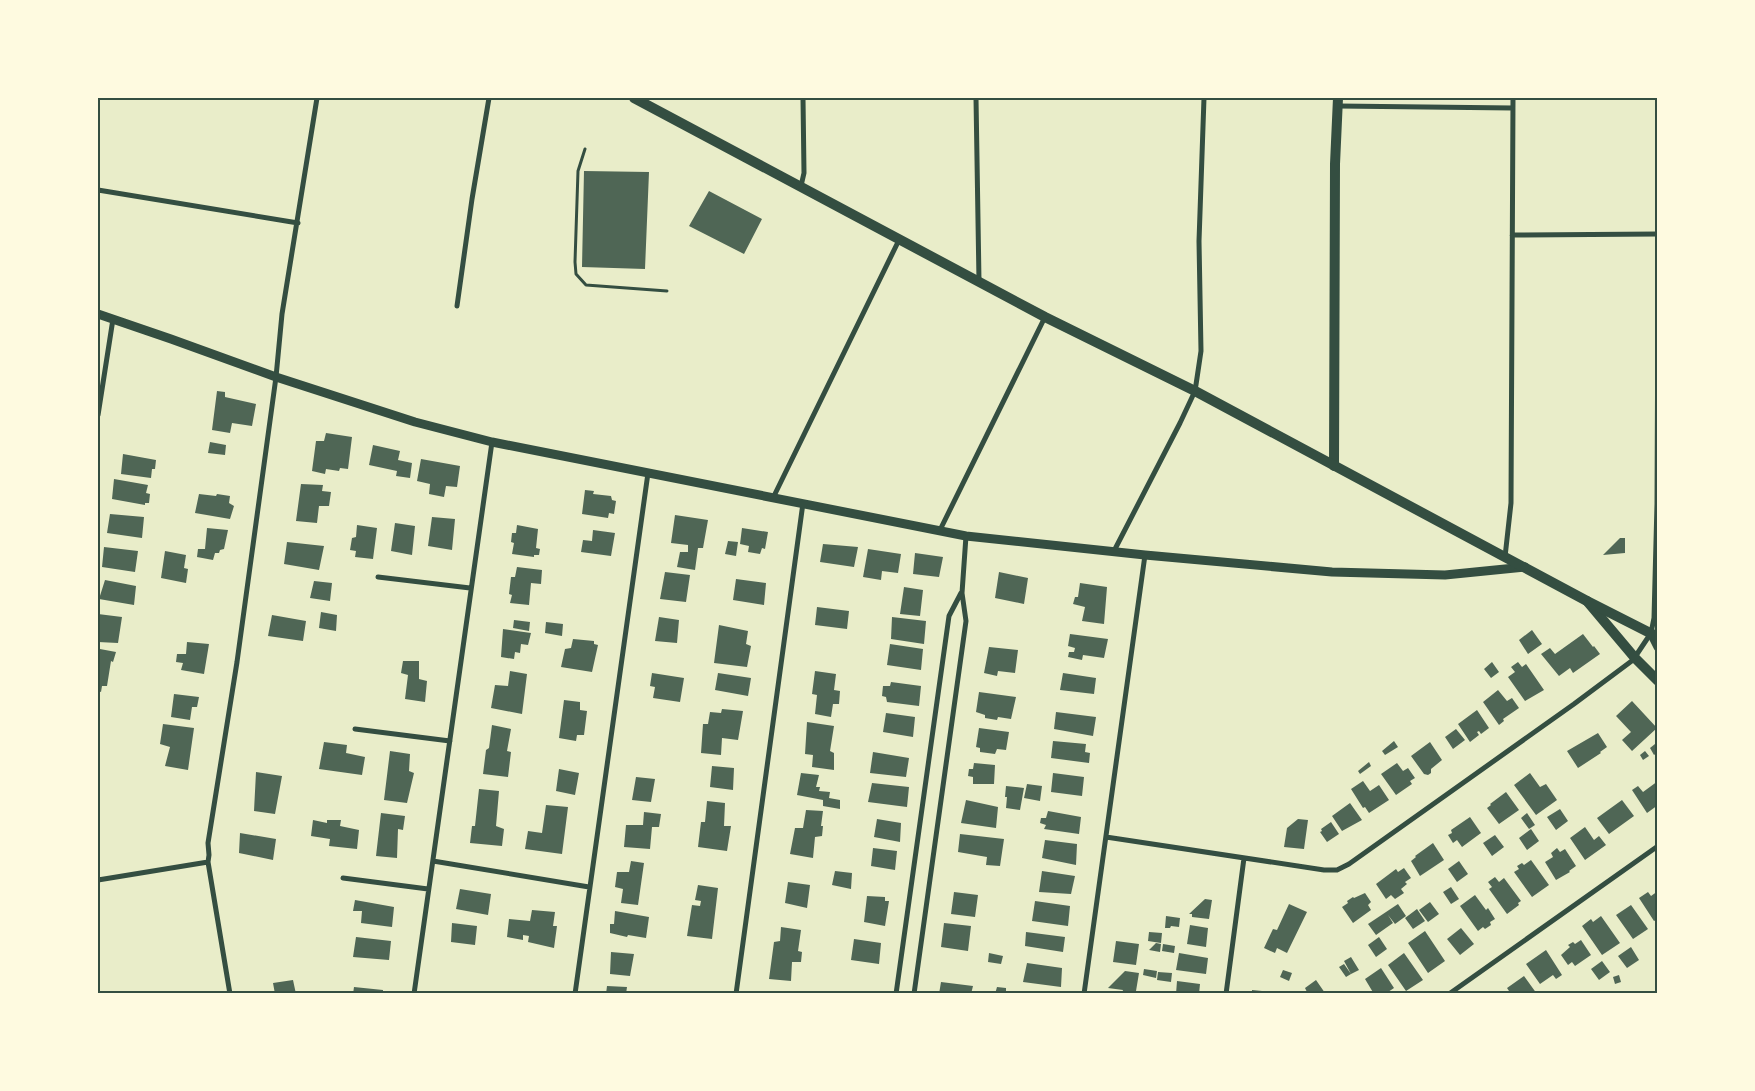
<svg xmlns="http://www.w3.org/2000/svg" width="1755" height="1091" viewBox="0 0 1755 1091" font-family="Ubuntu,sans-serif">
  <rect width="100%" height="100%" fill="#e9edc9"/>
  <!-- building -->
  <path fill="#4f6655" d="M584 171 649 172 645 269 582 267Z
    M709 191 762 219 744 254 689 226Z
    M217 391 225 392V397L256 404 252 426 232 423 230 433 212 430Z
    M326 433 352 437 348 469 340 468 339 471 326 469 325 474 312 471 316 441H324Z
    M210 442 226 445 225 455 208 453Z
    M373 445 400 451 398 460 412 463 410 478 396 476 397 471 369 465Z
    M123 454 156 460 155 469H152L151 478 121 474Z
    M421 459 460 466 457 487 446 486 444 497 429 494 430 484 417 481Z
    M114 479 148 485 146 493 150 494 149 503H145V505L112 499Z
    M301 484 323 485 322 491 331 492 329 506H319L317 523 296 521Z
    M585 490 594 491 593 494 611 496 612 500 616 501 614 514 609 513 608 518 582 514Z
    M199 494 216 496 217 494 230 496 229 503 234 506 230 519 195 513Z
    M110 514 144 517 142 538 107 533Z
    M675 515 708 520 703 548H698L695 570 677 567 680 552H688V545L671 543Z
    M432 517 455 519 452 550 428 546Z
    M395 523 415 526 412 555 391 551Z
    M357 525 377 528 373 559 355 557 356 551 350 550 352 538 356 537Z
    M517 525 538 529 536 548 540 549 539 555H534V557L512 554 514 543 511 542 512 533H516Z
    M207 528 228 530 224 549 220 550 219 553H215L213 560 197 557 198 549H205Z
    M742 528 768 532 765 549 762 548 760 554 748 552 749 546 740 544Z
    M593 530 615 533 611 556 581 552 583 540 592 541Z
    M1620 538H1625V553L1603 555Z
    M728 541 738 542 736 556 725 554Z
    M287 542 324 546 319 570 284 564Z
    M823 544 858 547 854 567 820 562Z
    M104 547 138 551 135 572 102 567Z
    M868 549 901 554 898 573 882 571 881 580 863 577Z
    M165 551 186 555 184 568 188 569 186 583 161 578Z
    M915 553 943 557 939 577 913 574Z
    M517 567 542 570 541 584 531 583 529 605 510 603 512 595 509 594 511 577H515Z
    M665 572 690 575 686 602 660 599Z
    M999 572 1028 578 1024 604 995 598Z
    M736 579 766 583 764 605 733 600Z
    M105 580 136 586 134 605 99 599Z
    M314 581 332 583 330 601 310 598Z
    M1080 583 1107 587 1104 624 1082 621 1085 607 1073 604 1075 597H1078Z
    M904 587 923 590 920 616 900 614Z
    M817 607 849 611 847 629 815 625Z
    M321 612 337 615 336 631 319 628Z
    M98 614 122 617 118 643 98 642Z
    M272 615 306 621 303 641 268 636Z
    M659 617 679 620 677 643 655 641Z
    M892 617 926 621 924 644 891 639Z
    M514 620 530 622 529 631 513 628Z
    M546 622 563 624 562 636 545 633Z
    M719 625 748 631 746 644 751 646 747 667 714 663Z
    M503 629 531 633 528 645 521 644 520 653 515 652 514 659 501 657Z
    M1532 630 1542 644 1528 654 1519 640Z
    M1070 634 1108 639 1104 658 1083 655 1082 660 1068 657 1069 652H1074L1075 648 1068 646Z
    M1583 634 1593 647 1594 646 1600 654 1573 673 1570 668 1559 676 1541 654 1550 648 1555 654Z
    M573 639 594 641V644L598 645 592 672 561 667 565 649 571 648Z
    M187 642 209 644 204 674 181 670 183 663 176 662 177 654H186Z
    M890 644 923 649 921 670 887 665Z
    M989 647 1018 650 1015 673 998 671 997 676 984 673Z
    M100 649 116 652 113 662 111 661 107 686H102L101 692 98 691V661Z
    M403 661H419V679L427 681 425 702 405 699 408 675 401 673Z
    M1492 662 1499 672 1491 678 1484 669Z
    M1518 662 1522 667 1526 664 1544 690 1525 701 1508 677 1515 672 1511 667Z
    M510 671 527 674 522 714 491 708 495 685 508 686Z
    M815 671 836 674 834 690 840 691 839 704H833L831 717 815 714 817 695 812 694Z
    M652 673 684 678 680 702 653 698 655 687 650 686Z
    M718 673 751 678 748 696 715 690Z
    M1063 673 1096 678 1094 694 1060 690Z
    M891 682 921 686 919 706 887 702 886 697 882 696 883 686H890Z
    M1498 690 1507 701 1512 698 1519 708 1503 719 1504 721 1499 725 1483 702Z
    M979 692 1016 697 1011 719 998 717 997 720 985 718V715L976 712Z
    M174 694 199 697 197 707H192L190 720 171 717Z
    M564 700 580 702V710L587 711 584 735H577L576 741 559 738Z
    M1632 701 1657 728 1632 751 1622 740 1631 732 1616 716Z
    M722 709 743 711 738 740 722 738 721 755 701 753 703 724H708L710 712 721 713Z
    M1477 710 1489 728 1481 734 1479 731 1477 732 1479 735 1470 742 1458 724Z
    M1056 712 1096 717 1093 736 1054 729Z
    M886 713 915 717 913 737 883 732Z
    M807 722 834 726 830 751 834 753V770L812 767 813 755 805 754Z
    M163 724 194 728 188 770 165 766 170 747 160 744Z
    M492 725 511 729 507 751 511 752 508 777 483 774 486 750 489 748Z
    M979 728 1009 732 1006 750 997 749 995 754 980 752V748L976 747Z
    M1456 729 1465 740 1453 749 1445 737Z
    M1598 733 1607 747 1600 752 1601 753 1578 768 1567 751Z
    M1053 741 1086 744 1085 752 1090 753 1089 763 1051 758Z
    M1394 741 1398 747 1385 755 1382 751Z
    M324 742 347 745 346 753 365 757 362 775 319 769Z
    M1430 742 1442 760 1431 769V773L1428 775 1424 774 1411 756Z
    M1655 744H1658V752L1654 755 1650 748Z
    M390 751 410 754 409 771 414 773 407 803 384 800Z
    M1645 751 1649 756 1643 760 1640 755Z
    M873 752 909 758 906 777 870 773Z
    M1369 762 1371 766 1360 774 1358 771Z
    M974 763 995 765 994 784H973V777L968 776 969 769H973Z
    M1397 763 1403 771 1408 768 1415 778 1410 781 1412 784 1396 795 1381 774Z
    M712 766 734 768 733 790 710 787Z
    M559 769 579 773 575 795 556 791Z
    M256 772 282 776 275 814 254 811Z
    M801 773 819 775 816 787H820L819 791 830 792 829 798 840 800V809L823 806V800L797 795Z
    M1053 773 1084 777 1082 796 1051 792Z
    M1530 773 1540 787 1546 784 1557 800 1536 815 1514 785Z
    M636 777 655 779 651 802 632 800Z
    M1363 781 1370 791 1379 785 1389 800 1369 813 1365 807 1363 808 1351 789Z
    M1658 781V805L1647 813 1632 790 1638 786 1643 792Z
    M872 783 909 787 907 807 868 802Z
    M1027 784 1042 786 1040 801 1024 798Z
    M1006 786 1024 788 1020 810 1006 808 1007 797H1005Z
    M479 789 499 791 496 826 504 829 502 846 470 843 472 826H475Z
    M1506 792 1519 810 1499 824 1487 808 1491 805 1490 804Z
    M966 800 998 807 996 828 961 823Z
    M1622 800 1634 816 1609 834 1597 818Z
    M707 801 725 803 724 826H731L727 851 698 847 701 822H705Z
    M1350 803 1362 820 1342 831 1332 816Z
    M546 805 568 807 562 854 525 849 528 831 542 833Z
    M1560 809 1568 821 1556 830 1547 817Z
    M806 810 823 811 821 826H823L822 836 815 837 813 858 790 854 795 828H803Z
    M1048 811 1081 817 1079 834 1044 829 1046 825 1040 823 1041 818H1046Z
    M644 812 661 814 659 827H652L650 849 624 847 626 825H643Z
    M381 813 405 816 403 830 398 829 397 858 376 856Z
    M1527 813 1535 825 1529 829 1521 818Z
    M1470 817 1481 833 1462 847 1457 840 1453 843 1448 835 1452 833 1451 830Z
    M877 819 901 823 900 842 874 837Z
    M1298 819 1308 820 1304 849 1284 847 1287 828Z
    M313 820 327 823V820H341L340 826 359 830 357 849 329 846 330 839 311 836Z
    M1331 822 1339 834 1327 842 1320 832 1322 831 1321 829Z
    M1585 827 1594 840 1599 836 1606 845 1585 860 1570 838Z
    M1531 829 1539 841 1527 850 1519 838Z
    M240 833 276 839 273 860 239 853Z
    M960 834 1004 839 1000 866 986 865 987 857 958 852Z
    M1495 835 1504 847 1492 856 1483 843Z
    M1045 840 1077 844 1076 865 1042 858Z
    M1433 843 1444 860 1420 876 1411 861 1416 857 1415 856Z
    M873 848 897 851 895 870 871 866Z
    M1557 848 1560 852 1565 849 1576 866 1569 871 1570 872 1556 880 1545 862 1553 857 1551 853Z
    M1531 860 1549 885 1532 897 1514 872 1519 869 1517 866 1522 863 1524 865Z
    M631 861 644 863 638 905 621 903 623 889 615 887 617 872H629Z
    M1459 861 1468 874 1457 882 1448 869Z
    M1404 868 1411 878 1405 882 1407 884 1401 889 1404 893 1395 899 1391 895 1386 899 1376 884 1396 869 1398 872Z
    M835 871 852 873 851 889 832 885Z
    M1042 871 1075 876 1071 894 1039 892Z
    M1495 877 1499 882 1504 878 1521 901 1518 903 1519 905 1507 914 1489 889 1492 887 1488 882Z
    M788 882 810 885 807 908 785 903Z
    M698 885 718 888 712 939 687 936 692 905 700 906 701 901 695 900Z
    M1451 887 1459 899 1451 904 1443 892Z
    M460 889 491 894 488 915 456 909Z
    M1658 891V919L1654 921 1639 898 1648 892 1651 896Z
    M954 892 978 895 975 917 951 914Z
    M1365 893 1371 902 1368 905 1371 910 1353 923 1342 907 1348 903 1347 901 1353 897 1354 898Z
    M1475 895 1486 910 1488 908 1495 919 1490 922 1491 925 1485 929 1483 927 1478 931 1460 906Z
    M867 896 885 897V901H889L885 926 864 922Z
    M1205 899 1212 900 1209 919 1192 917V914H1189Z
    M355 900 394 907 392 927 361 923 362 911H353Z
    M1035 901 1070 906 1068 926 1032 921Z
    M1430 902 1439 914 1428 922 1419 910Z
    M1289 904 1307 912 1287 953 1277 948 1275 953 1264 948 1273 929 1277 930Z
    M1398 904 1406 916 1395 924 1388 915 1393 923 1376 935 1368 924Z
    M1631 905 1648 929 1633 939 1616 915Z
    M1417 909 1425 921 1413 929 1405 918Z
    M532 910 555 912 553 926H557L554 948 528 942 529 936 523 935V940L507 937 509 919 530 921Z
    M615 911 649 917 646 938 628 935 627 937 610 933V924H614Z
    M1166 916 1180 918 1179 927 1171 926 1170 928H1165Z
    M1601 916 1620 943 1602 955 1582 926 1591 919 1593 922Z
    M452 923 477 926 475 945 451 942Z
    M944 923 971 926 968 951 941 947Z
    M1190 925 1208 928 1206 947 1187 944Z
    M781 927 801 930 798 951 802 952 801 962H792L791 981 769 979 774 942 780 941Z
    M1461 928 1474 944 1460 955 1447 939Z
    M1425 931 1445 961 1428 973 1408 943Z
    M1026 932 1065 937 1063 952 1025 946Z
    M1149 932 1162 933 1161 943 1148 941Z
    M356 937 391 941 389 960 353 957Z
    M1379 937 1387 949 1376 957 1368 945Z
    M854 939 881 943 879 964 851 960Z
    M1581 940 1591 955 1575 966 1572 962 1568 965 1561 955 1570 947 1568 945 1573 942 1575 944Z
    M1116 941 1139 944 1136 965 1113 962Z
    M1156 943 1161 944 1160 952 1149 950Z
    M1163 944 1175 946 1174 953 1162 951Z
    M1631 947 1639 960 1627 968 1618 956Z
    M1546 950 1562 975 1556 979 1553 975 1540 984 1526 964Z
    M611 952 634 954 630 976 610 974Z
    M989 953 1003 956 1001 964 988 962Z
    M1179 953 1208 958 1206 974 1176 970Z
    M1404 953 1423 980 1406 991 1388 965Z
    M1351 957 1359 970 1351 974 1344 961Z
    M1602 961 1610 972 1599 980 1591 969Z
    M1027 963 1062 968 1061 987 1023 982Z
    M1344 964 1351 974 1346 977 1339 967Z
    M1381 968 1394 988 1385 994H1374L1365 979Z
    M1144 969 1157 971 1156 978 1143 975Z
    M1283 970 1292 973 1289 981 1280 977Z
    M1125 971 1139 973 1136 991H1131V994H1127L1122 993 1123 990 1108 988Z
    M1158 972 1172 973 1171 982 1157 980Z
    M1619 975 1621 982 1615 984 1613 977Z
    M1524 976 1537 994H1511L1507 988Z
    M293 980 296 994H275L273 983Z
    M1316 980 1325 993 1308 994 1305 988Z
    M1177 981 1200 984 1199 994H1176Z
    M941 982 973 986 971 994H939Z
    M607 986 627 987 626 994H606Z
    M354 987 383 990V994H353Z
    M997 987 1006 988V994H995Z
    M1252 990 1273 992V994H1252Z"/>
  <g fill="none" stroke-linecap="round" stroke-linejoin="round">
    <!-- service -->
    <path stroke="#344e41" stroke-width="3" d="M585 149 578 171 575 262 576 274 586 285 667 291"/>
    <!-- minor -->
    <path stroke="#344e41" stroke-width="5" d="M976 98 979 281
      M1338 106 1513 108
      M801 186 804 173 803 98
      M98 190 298 223
      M1512 235 1658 234
      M457 306 472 199 489 98
      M98 415 113 319
      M773 498 899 240
      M940 530 1045 317
      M1114 551 1180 423 1195 391 1197 378 1201 351 1199 241 1204 98
      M1505 557 1511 503 1513 98
      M378 577 470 588
      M355 729 450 741
      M1106 837C1178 848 1251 859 1324 870H1337L1349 864 1574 704 1633 660 1651 633 1654 618 1657 504 1658 287
      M433 861 589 887
      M343 878 428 889
      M98 880 208 862
      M230 994 208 862 209 855 208 843 237 662 276 377 282 314 317 98
      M414 994 492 442
      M575 994 648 473
      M736 994 803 503
      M896 994 949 616 961 593
      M914 994 966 621 962 593 966 536
      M1084 994 1145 555
      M1226 994 1244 858
      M1449 994 1658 846"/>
    <!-- tertiary -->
    <path stroke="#344e41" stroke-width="9" d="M98 314 171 339 276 377 415 422 492 442 966 536 1145 555 1332 572 1445 575 1525 567
      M1651 633 1658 647"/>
    <!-- secondary -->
    <path stroke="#344e41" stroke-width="10" d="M1334 466 1335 164 1338 98
      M1587 601 1635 658 1658 681"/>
    <!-- primary -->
    <path stroke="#344e41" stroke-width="10" d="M634 98 1045 317 1195 391 1587 601 1658 637"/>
  </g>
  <!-- border -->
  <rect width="1755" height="1091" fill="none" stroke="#fefae0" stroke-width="198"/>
  <rect x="99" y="99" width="1557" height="893" fill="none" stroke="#344e41" stroke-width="2"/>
</svg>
